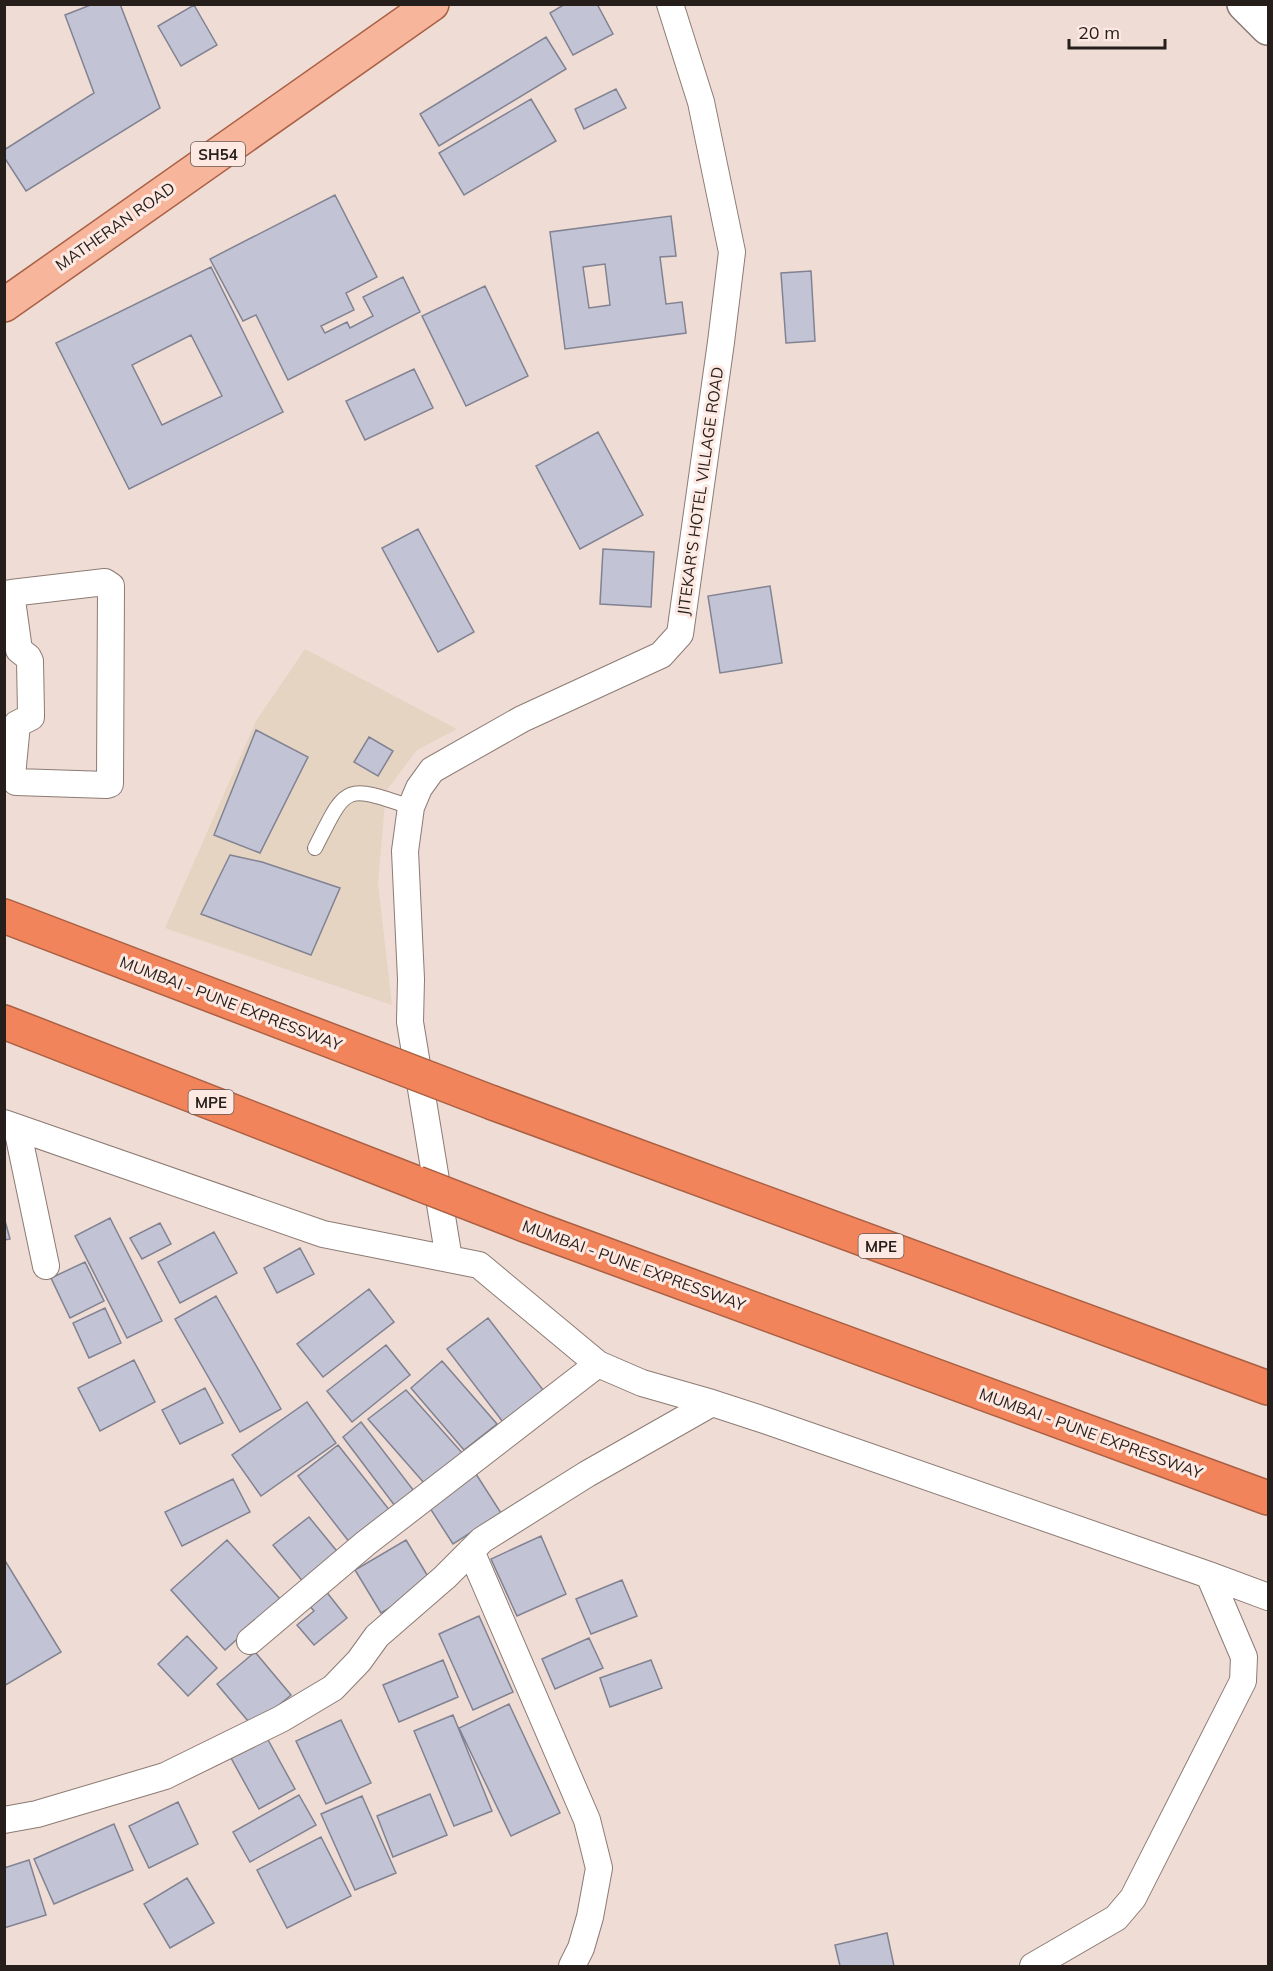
<svg xmlns="http://www.w3.org/2000/svg" width="1273" height="1971" viewBox="0 0 1273 1971" font-family="Mulish,sans-serif">
  <rect width="100%" height="100%" fill="#efdcd4"/>
  <!-- commercial -->
  <path fill="#e5d4c2" d="M305 649 457 729 417 750 386 791 378 884 392 1005 165 928 256 721Z"/>
  <!-- building -->
  <path fill="#c2c3d4" stroke="#818292" stroke-width="1.5" fill-rule="evenodd" d="M93 4H120L160 108 26 191 4 157V150L94 93 65 15Z
    M565 4H597L613 34 573 55 550 13Z
    M194 5 217 45 181 66 158 26Z
    M546 37 566 69 439 146 420 114Z
    M616 89 626 108 584 129 575 109Z
    M531 99 556 141 464 195 439 153Z
    M335 195 377 277 346 293 354 310 321 326 325 333 347 322 350 328 373 316 363 297 403 277 420 312 288 380 256 315 243 321 210 259Z
    M671 216 676 256 660 257 666 304 682 302 686 333 565 349 550 232ZM605 264 610 305 589 308 583 267Z
    M211 267 283 412 129 489 56 343ZM191 335 222 396 162 425 132 365Z
    M811 271 815 341 786 343 781 273Z
    M485 286 528 376 466 406 422 316Z
    M414 369 433 408 365 440 346 401Z
    M598 432 643 515 580 549 536 466Z
    M418 529 474 632 438 652 382 548Z
    M603 549 654 552 651 607 600 604Z
    M770 586 782 663 720 673 708 596Z
    M256 730 308 757 260 853 214 835Z
    M369 737 393 751 378 776 354 762Z
    M230 855 262 862 340 888 311 955 201 914Z
    M4 1217 10 1239 4 1240Z
    M110 1218 162 1321 127 1338 75 1236Z
    M160 1223 171 1244 142 1259 130 1238Z
    M214 1232 237 1273 180 1303 158 1262Z
    M300 1248 314 1274 277 1293 264 1268Z
    M85 1262 104 1301 70 1318 51 1278Z
    M369 1289 394 1322 323 1377 297 1344Z
    M216 1296 281 1409 240 1432 175 1319Z
    M105 1308 121 1343 89 1358 73 1323Z
    M488 1318 550 1399 509 1430 447 1349Z
    M386 1345 410 1375 352 1422 327 1391Z
    M134 1360 155 1402 100 1431 78 1388Z
    M442 1361 497 1424 464 1450 411 1388Z
    M205 1388 223 1423 180 1444 162 1410Z
    M406 1390 465 1456 425 1484 368 1419Z
    M307 1402 336 1443 261 1496 232 1455Z
    M361 1422 414 1491 395 1506 343 1437Z
    M338 1445 391 1512 350 1543 298 1476Z
    M476 1474 501 1513 453 1544 428 1505Z
    M233 1479 250 1512 182 1546 165 1512Z
    M309 1517 340 1555 304 1583 273 1545Z
    M541 1536 566 1594 517 1616 491 1559Z
    M227 1540 281 1600 225 1650 171 1590Z
    M406 1540 432 1583 381 1613 355 1570Z
    M4 1559 61 1652 4 1686Z
    M622 1580 637 1616 591 1634 576 1599Z
    M325 1590 347 1618 314 1645 297 1625 314 1611 308 1604Z
    M479 1616 513 1692 473 1710 439 1634Z
    M187 1636 217 1668 188 1696 158 1664Z
    M589 1638 603 1668 555 1689 542 1659Z
    M255 1652 291 1695 253 1727 217 1684Z
    M443 1660 458 1697 399 1722 383 1685Z
    M651 1660 662 1688 610 1707 600 1678Z
    M509 1704 560 1813 511 1836 459 1728Z
    M453 1715 492 1811 454 1826 414 1731Z
    M341 1720 371 1783 326 1804 296 1741Z
    M267 1738 295 1789 259 1809 231 1758Z
    M430 1794 447 1835 393 1857 377 1816Z
    M299 1795 316 1825 250 1862 233 1832Z
    M362 1796 396 1873 355 1890 321 1814Z
    M178 1802 198 1844 149 1868 129 1826Z
    M114 1824 133 1870 54 1904 34 1859Z
    M321 1837 351 1896 287 1928 257 1870Z
    M29 1860 46 1915 4 1928V1868Z
    M187 1878 214 1923 170 1948 144 1904Z
    M887 1933 894 1966H840L835 1945Z"/>
  <g fill="none" stroke-linecap="round" stroke-linejoin="round">
    <!-- lane casing -->
    <g stroke="#8c7b74" stroke-width="16">
      <path id="lane" d="M315 848C347 785 343 784 411 807"/>
    </g>
    <!-- street casing -->
    <g stroke="#8c7b74" stroke-width="28">
      <path id="street" d="M4 594 11 593 105 582 111 586 110 784 107 785 16 782 12 776 17 724 31 717V713L30 661 28 657 19 650 11 593
        M4 1123 323 1234 479 1265 598 1364 642 1383 712 1403 767 1421 1209 1575 1268 1597
        M17 1128 46 1266
        M449 1259 410 1022 411 979 405 851 411 807 419 788 432 770 522 719 661 655 680 634 721 342 732 252 701 102 670 4
        M471 1551 587 1820 599 1868 590 1917 581 1948 572 1966
        M250 1641 366 1543 598 1364
        M4 1820 37 1814 165 1776 281 1719 333 1688 359 1661 377 1636 445 1577 482 1540 587 1474 712 1403
        M1033 1966 1116 1918 1133 1898 1243 1681 1244 1657 1209 1575"/>
    </g>
    <!-- secondary casing -->
    <g stroke="#8c7b74" stroke-width="36">
      <path id="secondary" d="M1244 4 1268 28"/>
    </g>
    <!-- primary casing -->
    <g stroke="#aa6044" stroke-width="36">
      <path id="primary" d="M4 305 432 4"/>
    </g>
    <!-- highway casing -->
    <g stroke="#aa6044" stroke-width="36">
      <path id="highway" d="M4 916 394 1065
        M4 1022 417 1183
        M493 1103 1268 1388
        M525 1225 1268 1498"/>
    </g>
    <!-- lane -->
    <use href="#lane" stroke="#fff" stroke-width="14"/>
    <!-- street -->
    <use href="#street" stroke="#fff" stroke-width="26"/>
    <!-- secondary -->
    <use href="#secondary" stroke="#fff" stroke-width="33"/>
    <!-- primary -->
    <use href="#primary" stroke="#f7b59c" stroke-width="33"/>
    <!-- highway -->
    <use href="#highway" stroke="#f1845a" stroke-width="33"/>
    <!-- highway-bridge casing -->
    <g stroke="#aa6044" stroke-width="36" stroke-linecap="butt">
      <path id="highway-bridge" d="M394 1065 493 1103
        M417 1183 525 1225"/>
    </g>
    <!-- highway-bridge -->
    <use href="#highway-bridge" stroke="#f1845a" stroke-width="33"/>
  </g>
  <g text-anchor="middle" dominant-baseline="central" stroke-width="6" stroke-linejoin="round" paint-order="stroke">
    <!-- shield labels -->
    <g fill="#fde9e2" stroke="#665b57" stroke-width="1.5">
      <rect x="191" y="142" width="54" height="24" rx="4.5"/>
      <rect x="188.5" y="1090" width="45" height="24" rx="4.5"/>
      <rect x="858.5" y="1234" width="45" height="24" rx="4.5"/>
    </g>
    <g font-size="15" font-weight="bold" fill="#251e1b">
      <text x="218" y="154">SH54</text>
      <text x="211" y="1102">MPE</text>
      <text x="881" y="1246">MPE</text>
    </g>
    <!-- street labels -->
    <g font-size="16" fill="#251e1b" stroke="#fde9e2">
      <text transform="translate(115 226) rotate(-35)">MATHERAN ROAD</text>
      <text transform="translate(700 491) rotate(-82)">JITEKAR'S HOTEL VILLAGE ROAD</text>
      <text transform="translate(231 1003) rotate(21)">MUMBAI - PUNE EXPRESSWAY</text>
      <text transform="translate(634 1265) rotate(20)">MUMBAI - PUNE EXPRESSWAY</text>
      <text transform="translate(1091 1433) rotate(20)">MUMBAI - PUNE EXPRESSWAY</text>
    </g>
  </g>
  <!-- border -->
  <rect width="1273" height="1971" fill="none" stroke="#251e1b" stroke-width="12"/>
  <!-- scale -->
  <path d="M1069 39v9h96v-9" fill="none" stroke="#251e1b" stroke-width="3"/>
  <text x="1078" y="39" font-size="18" fill="#251e1b" stroke="#fde9e2" stroke-width="4.5" paint-order="stroke">20 m</text>
</svg>
